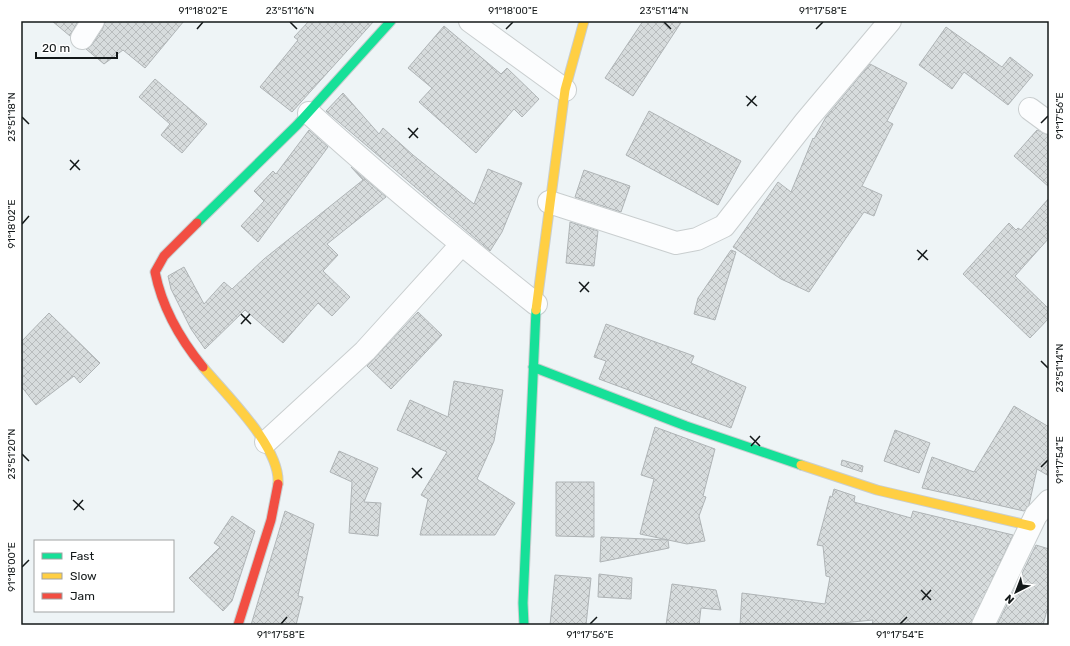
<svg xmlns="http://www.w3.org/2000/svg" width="1070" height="646" viewBox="0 0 1070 646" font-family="Rubik,sans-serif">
  <defs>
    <pattern id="building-cross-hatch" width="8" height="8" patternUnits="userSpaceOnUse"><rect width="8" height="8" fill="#d7dcdd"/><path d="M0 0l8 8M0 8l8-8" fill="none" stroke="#b8bcbd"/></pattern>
  </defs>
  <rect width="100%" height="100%" fill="#eef4f6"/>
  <!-- building -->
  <path fill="url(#building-cross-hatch)" stroke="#afb4b6" d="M52 21H78L70 36Z
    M105 21H184L145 68 123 50 104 64 86 49 92 45 103 28Z
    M309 21H374L292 112 260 87 298 40 294 37Z
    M643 21H682L633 96 605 78Z
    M444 26 501 74 507 68 539 99 522 117 514 109 476 153 419 102 432 88 408 68Z
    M946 27 1002 67 1010 57 1033 75 1008 105 964 72 952 89 919 65Z
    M870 64 907 83 887 121 893 124 862 186 882 195 874 216 864 212 809 292 781 279 733 247 778 182 791 192 813 138 814 139 826 117Z
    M155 79 207 124 182 153 161 135 170 124 139 97Z
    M343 93 379 134 383 128 413 155 474 204 488 169 522 183 502 232 490 251 326 111Z
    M649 111 741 161 718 205 626 155Z
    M309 130 328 147 258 242 241 226 264 201 254 191 273 171 276 174Z
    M1037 130 1049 135V187L1014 156Z
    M351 167 386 197 327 244 338 255 323 271 350 297 332 316 318 303 283 343 245 310 205 349 191 329 171 289 168 276 184 267 204 304 224 282 232 289 264 259 363 180Z
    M584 170 630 186 621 212 575 197Z
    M1049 198V238L1015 276 1049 309V318L1030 338 963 274 1009 223 1016 230 1018 228 1021 230Z
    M570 222 598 231 594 266 566 263Z
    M731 250 736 252 715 320 694 314 698 298Z
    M418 312 442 335 391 389 367 366Z
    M49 313 100 363 80 383 74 376 36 405 21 386V342Z
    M606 324 694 356 691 363 746 387 731 428 599 379 606 361 594 357Z
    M454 381 503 390 494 441 477 479 515 503 495 535H420L428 499 421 495 447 452 397 430 410 400 448 417Z
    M1014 406 1049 427V476L1037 469 1029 505 1024 511 922 488 932 457 974 472Z
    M655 427 715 449 703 496 706 497 699 516 705 541 687 544 640 534 654 479 641 475Z
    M895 430 930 443 919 473 884 461Z
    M339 451 378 468 364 502 381 503 378 536 349 533 352 482 330 472Z
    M842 460 863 466 862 472 841 465Z
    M556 482H594V537L556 536Z
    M834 489 855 496 854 502 911 518 913 511 1013 535 971 625H872L873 620 821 625H740L742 593 825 604 830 577 826 576 823 546 817 545 830 496 832 497Z
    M285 511 314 524 298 596 303 597 296 625H251Z
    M232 516 255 531 232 601 223 611 189 578 220 547 214 543Z
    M601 537 668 540 669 548 600 562Z
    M1036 545 1049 549V603L1043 625H997Z
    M599 574 632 578 631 599 598 597Z
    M555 575 591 578 586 625H550Z
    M672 584 716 590 721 610 701 608 699 625H666Z"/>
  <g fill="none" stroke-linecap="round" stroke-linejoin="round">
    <!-- street casing -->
    <g stroke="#c9cecf" stroke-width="24">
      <path id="street" d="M470 21 565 90
        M82 38 93 21
        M1030 109 1049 123
        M309 113C382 179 458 242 536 304
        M549 202 676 243 697 239 724 226 806 121 890 21
        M266 442 365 351 461 245
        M983 625 1036 515 1049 501"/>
    </g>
    <!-- fast casing -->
    <g stroke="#c9cecf" stroke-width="11">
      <path id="fast" d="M197 223 297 125 391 21
        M533 367 686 426 801 465
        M524 625 523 603 536 310"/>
    </g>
    <!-- slow casing -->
    <g stroke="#c9cecf" stroke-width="11">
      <path id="slow" d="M536 310 565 90 584 21
        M203 367C226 395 281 447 278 484
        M801 465 877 490 1031 526"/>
    </g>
    <!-- jam casing -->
    <g stroke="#c9cecf" stroke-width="11">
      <path id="jam" d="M197 223 164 256 155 272C162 307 180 339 203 367
        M238 625 271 520 278 484"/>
    </g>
    <!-- street -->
    <use href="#street" stroke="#fcfdfe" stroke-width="22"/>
    <!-- fast -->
    <use href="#fast" stroke="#16e098" stroke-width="9"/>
    <!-- slow -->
    <use href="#slow" stroke="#ffcf43" stroke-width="9"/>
    <!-- jam -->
    <use href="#jam" stroke="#f24e42" stroke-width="9"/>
  </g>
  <!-- ticks -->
  <path fill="none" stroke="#131819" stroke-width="1.5" d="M290 22 297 29M664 22 671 29M197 29 203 22M506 29 513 22M816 29 823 22M746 96 757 106M747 106 756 96M22 117 29 124M1041 123 1048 116M408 128 418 138M409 138 418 128M70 160 80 170M70 170 79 160M22 224 29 216M917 250 928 260M918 260 927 250M579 282 589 292M580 292 589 282M241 314 251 324M241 324 250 314M1041 361 1048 368M750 436 760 446M751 446 760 436M22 454 29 461M1041 467 1048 460M412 468 422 478M412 478 422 468M73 500 84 510M74 510 83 500M22 567 29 560M921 590 931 600M922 600 931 590M281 624 287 617M590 624 597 617M900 624 907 617"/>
  <!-- border -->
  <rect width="1070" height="646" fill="none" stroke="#ffffff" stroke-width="44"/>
  <!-- legend -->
  <rect x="34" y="540" width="140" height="72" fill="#ffffff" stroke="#a1a3a3"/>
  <rect x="42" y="553" width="20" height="6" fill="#16e098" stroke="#a1a3a3"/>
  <text x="70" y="560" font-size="12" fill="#131819">Fast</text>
  <rect x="42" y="573" width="20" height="6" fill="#ffcf43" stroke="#a1a3a3"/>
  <text x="70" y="580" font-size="12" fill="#131819">Slow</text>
  <rect x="42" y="593" width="20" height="6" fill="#f24e42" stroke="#a1a3a3"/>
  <text x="70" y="600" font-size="12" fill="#131819">Jam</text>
  <!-- north arrow -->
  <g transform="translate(1016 592) rotate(222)" stroke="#ffffff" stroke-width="3" paint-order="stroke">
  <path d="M0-3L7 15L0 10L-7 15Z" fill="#131819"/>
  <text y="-6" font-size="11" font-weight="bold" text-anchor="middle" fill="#131819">N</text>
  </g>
  <!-- scale -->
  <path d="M36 52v6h81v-6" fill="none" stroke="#131819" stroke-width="2"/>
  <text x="42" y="52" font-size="12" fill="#131819" stroke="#ffffff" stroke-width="3" paint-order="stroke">20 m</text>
  <rect x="22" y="22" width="1026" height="602" fill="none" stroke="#131819" stroke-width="1.5"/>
  <g font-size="10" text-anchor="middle" fill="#131819">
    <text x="203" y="14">91°18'02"E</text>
    <text x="290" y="14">23°51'16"N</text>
    <text x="513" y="14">91°18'00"E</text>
    <text x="664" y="14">23°51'14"N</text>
    <text x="823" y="14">91°17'58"E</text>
    <text transform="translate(1059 116) rotate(-90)" y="4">91°17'56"E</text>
    <text transform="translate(11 117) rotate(-90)" y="4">23°51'18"N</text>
    <text transform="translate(11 224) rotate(-90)" y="4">91°18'02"E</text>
    <text transform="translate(1059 368) rotate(-90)" y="4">23°51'14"N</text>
    <text transform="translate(11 454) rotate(-90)" y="4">23°51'20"N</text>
    <text transform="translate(1059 460) rotate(-90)" y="4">91°17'54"E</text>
    <text transform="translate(11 567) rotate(-90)" y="4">91°18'00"E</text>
    <text x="281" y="638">91°17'58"E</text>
    <text x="590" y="638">91°17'56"E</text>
    <text x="900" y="638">91°17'54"E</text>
  </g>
</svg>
